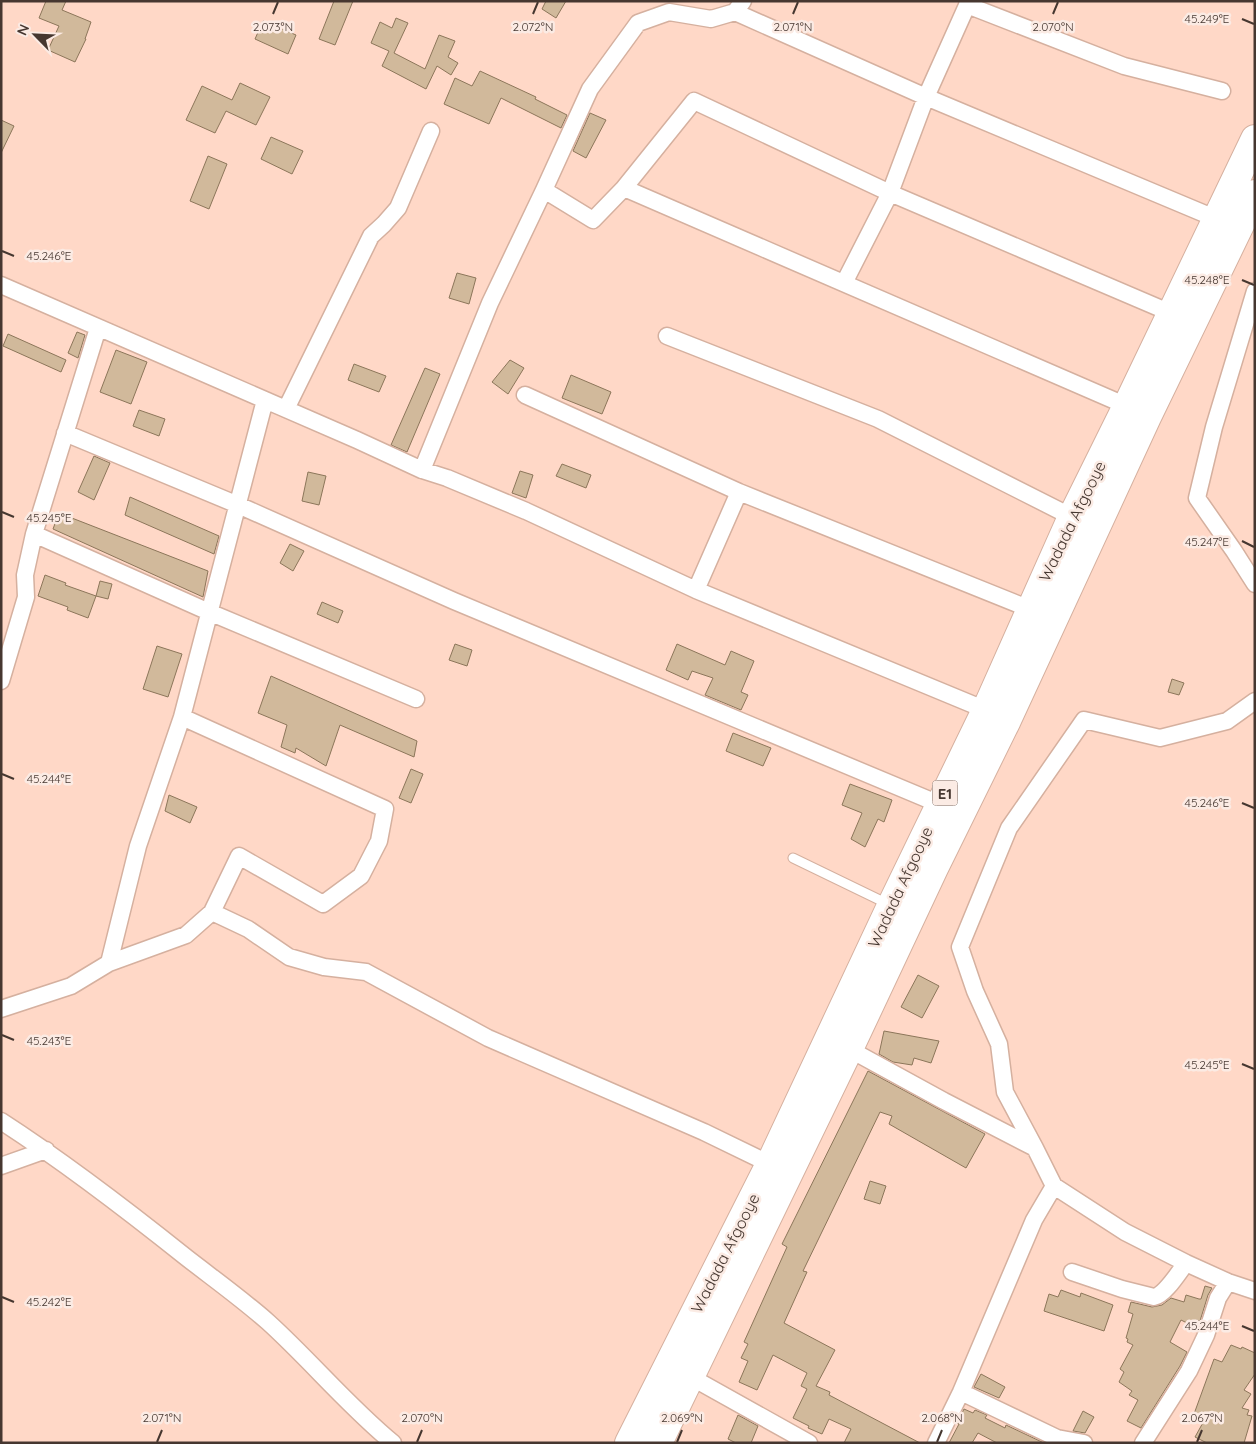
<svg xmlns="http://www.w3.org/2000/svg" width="1256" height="1444" viewBox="0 0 1256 1444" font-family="Quicksand,sans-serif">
  <rect width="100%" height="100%" fill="#ffd8c7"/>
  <!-- building -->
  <path fill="#d1b99b" stroke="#8c765a" d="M46 1H66L62 10 91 22 85 39H86L75 62 48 50 59 26 39 18Z
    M334 1H353L335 45 319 39Z
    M546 1H566L556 18 542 9Z
    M396 18 408 23 394 53 425 69 439 35 455 41 448 57 458 63 451 75 437 66 426 89 382 66 389 51 371 43 380 22 392 28Z
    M263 21 296 35 288 54 255 39Z
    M480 71 536 97 535 99 567 115 561 128 501 98 489 124 444 104 455 78 472 86Z
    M240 83 270 97 256 125 226 111 215 133 186 120 202 86 232 100Z
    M590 113 606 120 586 158 573 151Z
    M1 120 14 126 1 153Z
    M271 137 303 151 292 174 261 159Z
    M208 156 227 164 209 209 190 201Z
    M457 273 476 278 469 304 449 298Z
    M77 332 85 335 78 358 68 353Z
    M8 334 66 360 61 372 3 346Z
    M116 350 147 362 131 404 100 392Z
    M510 360 524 368 508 394 492 382Z
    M354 364 386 376 379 392 348 380Z
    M425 368 440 374 407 452 391 445Z
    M571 375 611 392 602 414 562 398Z
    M139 410 165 419 159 436 133 426Z
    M94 456 110 463 94 500 78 492Z
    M562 464 591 475 586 488 556 476Z
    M520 471 533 475 526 498 512 493Z
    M308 472 326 476 319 505 302 501Z
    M130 497 219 536 214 554 125 515Z
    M59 513 208 571 203 597 53 529Z
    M290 544 304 551 293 571 280 563Z
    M45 575 66 583 65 585 96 596 88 618 67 610 68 607 38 596Z
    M100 581 112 584 108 599 96 596Z
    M322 602 343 611 338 623 317 614Z
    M455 644 472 650 467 666 449 660Z
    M677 644 725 665 731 651 754 661 741 692 748 695 741 710 705 695 713 678 692 671 688 680 666 670Z
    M157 646 182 654 168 697 143 689Z
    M271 676 417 741 414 757 340 725 326 766 296 748 295 753 281 747 287 725 258 713Z
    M1172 679 1184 683 1179 695 1168 692Z
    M733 733 771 748 763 766 726 751Z
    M411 769 423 774 411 803 399 798Z
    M850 784 892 800 884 822 878 819 865 847 851 839 862 813 842 805Z
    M169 795 197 807 190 823 165 811Z
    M918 975 939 986 922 1018 901 1007Z
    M884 1031 939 1041 931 1063 914 1058 912 1065 893 1062 879 1054Z
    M868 1071 985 1134 966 1168 889 1124 892 1116 880 1112 803 1271 807 1272 784 1323 835 1350 816 1386 830 1392 829 1395 920 1443H844L851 1429 829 1419 822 1434 808 1428 809 1426 793 1418 807 1389 801 1386 807 1373 773 1355 757 1390 739 1382 748 1361 741 1358 748 1344 744 1342 787 1247 782 1244Z
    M870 1181 886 1186 880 1204 864 1199Z
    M1205 1286 1212 1288 1208 1295 1200 1321 1196 1320 1193 1326 1181 1320 1170 1342 1187 1352 1180 1366 1141 1428 1127 1421 1138 1400 1129 1395 1132 1391 1119 1382 1124 1372 1120 1369 1133 1345 1127 1342 1128 1339 1126 1338 1133 1314 1128 1312 1131 1302 1152 1307 1162 1305 1171 1298 1184 1302 1186 1295 1199 1299H1201Z
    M1061 1290 1080 1297 1081 1293 1113 1305 1104 1331 1044 1311 1049 1294 1058 1297Z
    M1231 1345 1241 1349 1242 1347 1255 1353V1374L1244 1390 1251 1394 1242 1408 1249 1410 1247 1415 1252 1416 1244 1443H1207L1195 1437 1205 1419 1194 1414 1214 1359 1222 1362Z
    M981 1374 1005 1387 999 1398 974 1387Z
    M964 1409 973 1413 975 1410 987 1415 985 1418 1005 1428 1006 1425 1044 1443H997L978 1433 972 1443H949L959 1424 957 1423Z
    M1083 1411 1094 1417 1085 1433 1073 1431Z
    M738 1415 758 1426 751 1443H736L728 1439Z"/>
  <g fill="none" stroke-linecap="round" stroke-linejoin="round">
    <!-- service casing -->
    <g stroke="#d5b09f" stroke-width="11">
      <path id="service" d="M793 858 888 904"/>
    </g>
    <!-- minor casing -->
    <g stroke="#d5b09f" stroke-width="19">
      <path id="minor" d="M967 5 1124 66 1222 91
        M735 12 926 97 1217 219
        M624 188 694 101 890 193 1171 313
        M544 190 593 220 624 188 1127 406
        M844 283 890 193 926 97 969 1
        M1 285 357 440 422 470 447 478 526 511 696 590 986 710
        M1255 291 1214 427 1197 498 1234 551 1255 584
        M667 336 878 419 1072 517
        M525 395 739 492 1030 609
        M286 409 371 236 384 224 398 208 431 131
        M65 433 238 505 454 601 939 804
        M422 470 490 303 544 190 590 89 638 23 669 12 711 19 735 12 743 1
        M34 534 209 612 416 699
        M696 590 739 492
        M1 681 26 597 25 575 34 534 98 328
        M212 912 248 929 289 957 324 967 366 972 488 1038 704 1132 770 1164
        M109 963 138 846 182 717 265 400
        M1 1009 71 986 109 963 186 935 212 912 239 856 323 904 361 876 379 841 385 809 182 717
        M849 1049 944 1101 1035 1148 1054 1186 1125 1232 1186 1263 1228 1282 1255 1291
        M1 1121C66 1163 127 1210 187 1258 214 1279 242 1299 268 1322 311 1361 348 1406 393 1443
        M1035 1148 1005 1092 999 1044 975 991 960 947 1009 828 1084 720 1160 738 1227 721 1255 701
        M1 1166 46 1150
        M1072 1272 1122 1289 1154 1297C1165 1295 1179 1272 1186 1263
        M689 1376 809 1443
        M961 1392 1034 1220 1054 1186
        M936 1443 961 1392 1057 1438 1084 1443
        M1143 1443 1189 1371 1206 1335 1218 1298 1228 1282"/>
    </g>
    <!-- trunk casing -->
    <g stroke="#d5b09f" stroke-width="30">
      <path id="trunk" d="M629 1443 770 1164 891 906 986 710 1072 517 1127 406 1255 139
        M658 1443 849 1049 934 868 1007 720 1147 417 1255 194"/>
    </g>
    <!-- service -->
    <use href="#service" stroke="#fff" stroke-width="9"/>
    <!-- minor -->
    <use href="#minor" stroke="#fff" stroke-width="16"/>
    <!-- trunk -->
    <use href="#trunk" stroke="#fff" stroke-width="28"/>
  </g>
  <!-- ticks -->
  <path fill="none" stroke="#463730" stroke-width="2" d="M273 14 278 2M533 14 538 2M793 14 798 2M1053 14 1058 2M1242 19 1254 24M2 251 14 256M1242 280 1254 285M2 512 14 517M1242 541 1254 547M2 774 14 779M1242 803 1254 808M2 1035 14 1040M1242 1064 1254 1069M2 1297 14 1302M1242 1326 1254 1331M157 1442 162 1430M417 1442 422 1430M677 1442 682 1430M937 1442 942 1430M1197 1442 1202 1430"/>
  <g text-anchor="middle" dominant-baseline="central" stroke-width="5" stroke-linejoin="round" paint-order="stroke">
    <!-- shield labels -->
    <rect fill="#fbebe4" stroke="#7c6d66" stroke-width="1" x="932.5" y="780.5" width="25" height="25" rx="4"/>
    <g font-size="15" font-weight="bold" fill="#463730">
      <text x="945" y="793">E1</text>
    </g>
    <!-- street labels -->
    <g font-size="16" fill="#463730" stroke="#fbebe4">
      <text transform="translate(1072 521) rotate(-64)">Wadada Afgooye</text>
      <text transform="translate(900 887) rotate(-65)">Wadada Afgooye</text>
      <text transform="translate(725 1253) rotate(-63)">Wadada Afgooye</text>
    </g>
  </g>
  <g font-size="12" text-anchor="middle" fill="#463730" stroke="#fbebe4" stroke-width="5" stroke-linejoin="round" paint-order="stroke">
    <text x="1207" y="23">45.249°E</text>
    <text x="273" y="31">2.073°N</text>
    <text x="793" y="31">2.071°N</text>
    <text x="1053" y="31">2.070°N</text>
    <text x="533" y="31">2.072°N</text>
    <text x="49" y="260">45.246°E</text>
    <text x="1207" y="284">45.248°E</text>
    <text x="49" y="522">45.245°E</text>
    <text x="1207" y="546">45.247°E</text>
    <text x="49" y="783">45.244°E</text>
    <text x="1207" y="807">45.246°E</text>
    <text x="49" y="1045">45.243°E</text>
    <text x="1207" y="1069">45.245°E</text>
    <text x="49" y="1306">45.242°E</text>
    <text x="1207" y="1330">45.244°E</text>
    <text x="162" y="1422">2.071°N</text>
    <text x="422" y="1422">2.070°N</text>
    <text x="682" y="1422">2.069°N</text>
    <text x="942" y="1422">2.068°N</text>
    <text x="1202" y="1422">2.067°N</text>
  </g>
  <!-- border -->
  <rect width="1256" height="1444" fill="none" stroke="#463730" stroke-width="5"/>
  <!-- north arrow -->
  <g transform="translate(35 35) rotate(294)" stroke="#fbebe4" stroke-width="4" paint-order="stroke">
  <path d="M0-4L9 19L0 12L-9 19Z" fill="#463730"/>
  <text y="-8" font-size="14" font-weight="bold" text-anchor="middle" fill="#463730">N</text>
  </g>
</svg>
